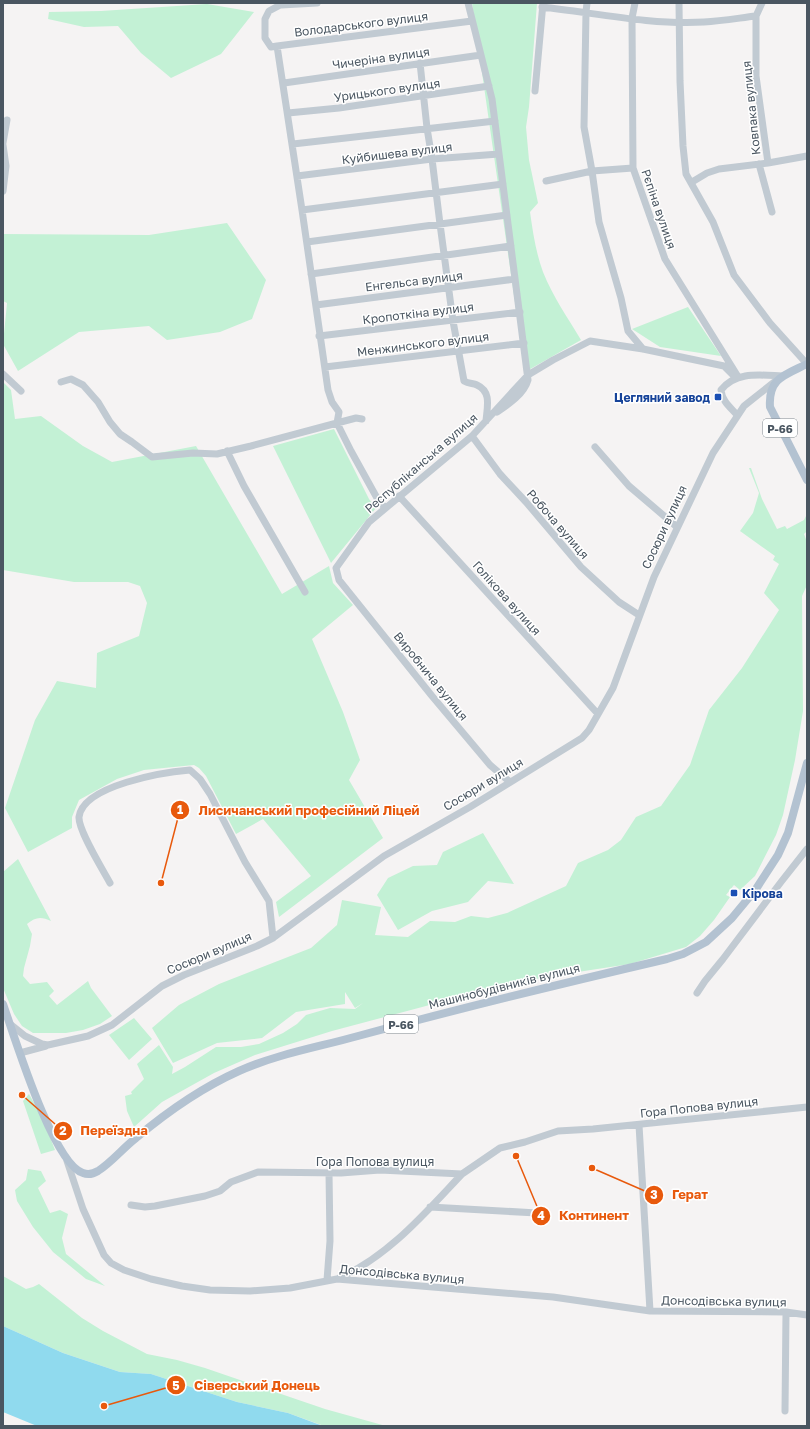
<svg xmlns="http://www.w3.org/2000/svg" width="810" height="1429" viewBox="0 0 810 1429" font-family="'Golos Text',sans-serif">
  <rect width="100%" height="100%" fill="#f5f3f3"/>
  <!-- green -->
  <path fill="#c3f1d5" d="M472 3H537L529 107 526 127 529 160 538 203 530 212C533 233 536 253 543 272 553 297 568 318 581 340L525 372Z
    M207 4 254 12 221 54 171 78 141 53 118 26 84 27 48 19 49 12 101 11Z
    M227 223 266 280 252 319 220 332 167 340 149 326 79 332 18 371 3 344 7 303 3 301V234L149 235Z
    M688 307 721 356 660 347 632 329Z
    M3 382 11 390 15 419 41 416 83 446 112 462 196 446 282 594 329 566 333 583 353 605 312 639 343 712 360 760 349 780 383 838 279 917 276 902 311 876 263 819 236 834 206 776 199 768 194 765 144 770 117 779 79 800 72 817V828L28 852 5 808 35 720 57 681 96 688 97 653 139 636 147 603 140 586 128 582H74L3 570Z
    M334 429 369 499 376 508 331 563 273 446Z
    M749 468H751L762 499 777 529 785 526 787 529 804 520 807 514V531L804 534 807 542V557L806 558 807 561V585L802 596 803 711 795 760 783 815 776 835 755 876 740 890 734 885 726 895 730 897 714 920 700 936 686 947 630 964 545 977 456 998 332 1031 255 1055 214 1073 162 1102 134 1127 127 1111 125 1096 132 1094 131 1092 144 1079 137 1064 159 1045 173 1067 172 1074 185 1067 216 1047H241L259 1044 283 1033 297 1024 306 1015 330 1008 355 1009 363 1003 355 1008 345 992V1004L296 1012 262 1038 217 1043 173 1063 152 1028 179 1005 219 984 311 948 337 925 342 900 381 907 375 935 408 937 430 921 455 922 471 916 488 918 507 913 566 886 578 863 608 850 621 840 636 817 661 806 690 765 709 710 742 668 779 610 764 593 779 564 773 560 775 556 740 531 753 513 759 493Z
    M483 833 514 884 488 881 468 902 432 911 398 930 377 895 388 878 413 866 437 865 443 852Z
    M18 859 51 921C41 916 35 917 27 924L32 934 30 946 24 968 23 976 30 984 47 982 54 991 49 996 57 1005 88 981 91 988 112 1016 100 1024 83 1030 66 1033H33L22 1026 14 1014 3 988V872Z
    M134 1018 152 1039 129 1060 109 1035Z
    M29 1094 43 1119 55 1150 41 1154 23 1101Z
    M28 1169 41 1171 46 1181 38 1188 50 1213 60 1210 68 1214 62 1238 66 1254 105 1286 86 1279 53 1252 33 1227 17 1201 15 1190 26 1180Z
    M3 1276 26 1289 33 1287 39 1284 82 1318 103 1331 147 1354 177 1360 205 1368 325 1409 386 1426H324L288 1413 237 1402 151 1374 120 1372 63 1353 3 1326Z"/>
  <!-- water -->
  <path fill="#90daee" d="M3 1326 63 1353 120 1372 151 1374 237 1402 288 1413 323 1426H37L3 1412Z"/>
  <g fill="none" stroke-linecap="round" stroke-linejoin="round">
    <!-- minor -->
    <path stroke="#c1cad2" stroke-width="7" d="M284 3 269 11 265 19V38L271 47 277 46 302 210 328 390 332 402 339 412 337 423 351 451 377 498 385 508
      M468 3 492 99 528 380C524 394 509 404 497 412
      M587 3 586 12 584 127 592 171 599 222 621 298 628 331 643 349
      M635 3 632 18 633 168 665 259 737 375
      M679 3 680 81 683 146 686 174 713 222 734 275 770 323 807 364
      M762 3 756 16V76L768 163
      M281 5 317 3
      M542 7C596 13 650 25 704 22 722 21 739 18 756 16
      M277 46 472 21
      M420 63 427 128 432 159 440 224 453 321 464 381C469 384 473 383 477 385 492 392 487 407 486 421
      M284 83 481 55
      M535 91 543 3
      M288 113 339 108 489 86
      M3 143 7 120
      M293 144 495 121
      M3 145 6 166 3 191
      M759 164 772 212
      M297 176 432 159 499 154
      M546 181 592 171 633 168
      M692 182 707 173 719 169 768 163 807 156
      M302 210 503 184
      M307 242 507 215
      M311 274 511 246
      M316 305 515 279
      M319 336 520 312
      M325 367 524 343
      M3 374 21 391
      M61 382 71 379 83 385 98 402 110 422 120 434 132 442 152 457 193 453 217 454 251 446 337 423 356 418 362 419
      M737 415C730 407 722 401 721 390 736 371 760 375 782 376
      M472 436 500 474 526 502 581 567 619 602 639 615
      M595 447 629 486 677 527
      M227 451 244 486 305 592
      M399 496 598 714
      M510 782 490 765 432 696 339 580 336 568 369 522 472 436 528 375 553 360 590 341 643 349 724 366 736 378
      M110 883C103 870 78 830 79 817 83 785 165 772 190 770L200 779 210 794 245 862 269 901 273 938
      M697 993 705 981 723 959 781 882 807 849
      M10 1024 25 1036 42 1044 48 1045 88 1036 112 1025 162 986 184 975 257 946 273 938 384 856 470 807 582 738 589 730 613 688 654 577 713 453 744 406 778 379
      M20 1053 46 1046
      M639 1125 650 1311
      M67 1161 83 1209 104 1255 111 1263 124 1270 151 1279 182 1286 210 1290 250 1291 290 1288 337 1279 553 1297 650 1311 786 1312 807 1315
      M131 1205 145 1207 155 1206 205 1196 220 1191 231 1182 258 1172 341 1173 380 1170 462 1174 500 1148 525 1142 558 1131 593 1129 807 1107
      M430 1207 537 1213
      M339 1278C388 1257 426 1212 462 1174
      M327 1280 330 1241 329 1173
      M785 1411 786 1312"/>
    <!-- major -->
    <path stroke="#b3c2d1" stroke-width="8" d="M807 364C785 375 768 378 770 407L807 480
      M3 1004C14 1035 53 1164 83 1173 88 1175 93 1174 98 1171 112 1162 123 1148 136 1138 167 1112 201 1088 239 1071 277 1054 319 1047 358 1036 461 1008 564 983 667 959L683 954 706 942 732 918 756 889 778 855 788 833 807 763"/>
  </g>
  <!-- markers -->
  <g fill="#1a4fb4" stroke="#fff" stroke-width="1.5">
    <rect x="714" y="393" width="8" height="8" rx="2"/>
    <rect x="730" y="889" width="8" height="8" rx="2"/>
  </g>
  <g text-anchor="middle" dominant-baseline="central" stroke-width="3" stroke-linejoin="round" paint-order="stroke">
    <!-- shield labels -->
    <g fill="#fff" stroke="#808990" stroke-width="1">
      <rect x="763" y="419" width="34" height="18" rx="3"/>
      <rect x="384" y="1015" width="34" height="18" rx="3"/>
    </g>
    <g font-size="11" font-weight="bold" fill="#4a5661">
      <text x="780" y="428">Р-66</text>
      <text x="401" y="1024">Р-66</text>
    </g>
    <!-- street labels -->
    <g font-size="12" fill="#4a5661" stroke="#fff">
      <text transform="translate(361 24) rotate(-7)">Володарського вулиця</text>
      <text transform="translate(381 58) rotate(-8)">Чичеріна вулиця</text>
      <text transform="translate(387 90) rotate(-8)">Урицького вулиця</text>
      <text transform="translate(751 108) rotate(-96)">Ковпака вулиця</text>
      <text transform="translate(397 153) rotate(-7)">Куйбишева вулиця</text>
      <text transform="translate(659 209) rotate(71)">Рєпіна вулиця</text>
      <text transform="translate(414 281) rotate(-7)">Енгельса вулиця</text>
      <text transform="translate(418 313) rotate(-7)">Кропоткіна вулиця</text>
      <text transform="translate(423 344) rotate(-7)">Менжинського вулиця</text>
      <text transform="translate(421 463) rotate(-41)">Республіканська вулиця</text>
      <text transform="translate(558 524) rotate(49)">Робоча вулиця</text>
      <text transform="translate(664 527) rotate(-65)">Сосюри вулиця</text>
      <text transform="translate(507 598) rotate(48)">Голікова вулиця</text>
      <text transform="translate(431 676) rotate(51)">Виробнича вулиця</text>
      <text transform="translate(483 784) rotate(-31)">Сосюри вулиця</text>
      <text transform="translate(209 953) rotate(-23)">Сосюри вулиця</text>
      <text transform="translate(504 986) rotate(-14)">Машинобудівників вулиця</text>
      <text transform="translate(699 1107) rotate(-6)">Гора Попова вулиця</text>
      <text x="375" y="1161">Гора Попова вулиця</text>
      <text transform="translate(402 1274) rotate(5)">Донсодівська вулиця</text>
      <text transform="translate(724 1301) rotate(1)">Донсодівська вулиця</text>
    </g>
    <!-- transit labels -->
    <g font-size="12" font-weight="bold" fill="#164399" stroke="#fff" text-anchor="end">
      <text x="710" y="397">Цегляний завод</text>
      <text x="742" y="893" text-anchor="start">Кірова</text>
    </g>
  </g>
  <!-- callouts -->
  <path fill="none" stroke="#e8590c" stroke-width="1.5" d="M161 883L180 810M22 1095L63 1131M592 1168L654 1195M516 1156L541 1216M104 1406L176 1385"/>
  <g fill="#e8590c" stroke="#fff" stroke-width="1.5">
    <circle cx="161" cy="883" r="4"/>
    <circle cx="22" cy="1095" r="4"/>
    <circle cx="592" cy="1168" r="4"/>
    <circle cx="516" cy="1156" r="4"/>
    <circle cx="104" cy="1406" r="4"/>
    <circle cx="180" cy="810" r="10"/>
    <circle cx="63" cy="1131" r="10"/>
    <circle cx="654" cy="1195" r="10"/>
    <circle cx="541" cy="1216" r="10"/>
    <circle cx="176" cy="1385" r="10"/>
  </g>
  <g font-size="12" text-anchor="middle" font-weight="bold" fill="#fff">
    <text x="180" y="814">1</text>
    <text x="63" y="1135">2</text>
    <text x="654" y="1199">3</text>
    <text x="541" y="1220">4</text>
    <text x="176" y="1390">5</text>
  </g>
  <g font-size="13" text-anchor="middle" font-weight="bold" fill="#e8590c" stroke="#fff" stroke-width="3" stroke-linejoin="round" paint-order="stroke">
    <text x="309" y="815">Лисичанський професійний Ліцей</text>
    <text x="114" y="1135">Переїздна</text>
    <text x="690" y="1199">Герат</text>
    <text x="594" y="1220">Континент</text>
    <text x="257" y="1390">Сіверський Донець</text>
  </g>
  <!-- border -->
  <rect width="810" height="1429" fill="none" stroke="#4a5661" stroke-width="8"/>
</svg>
